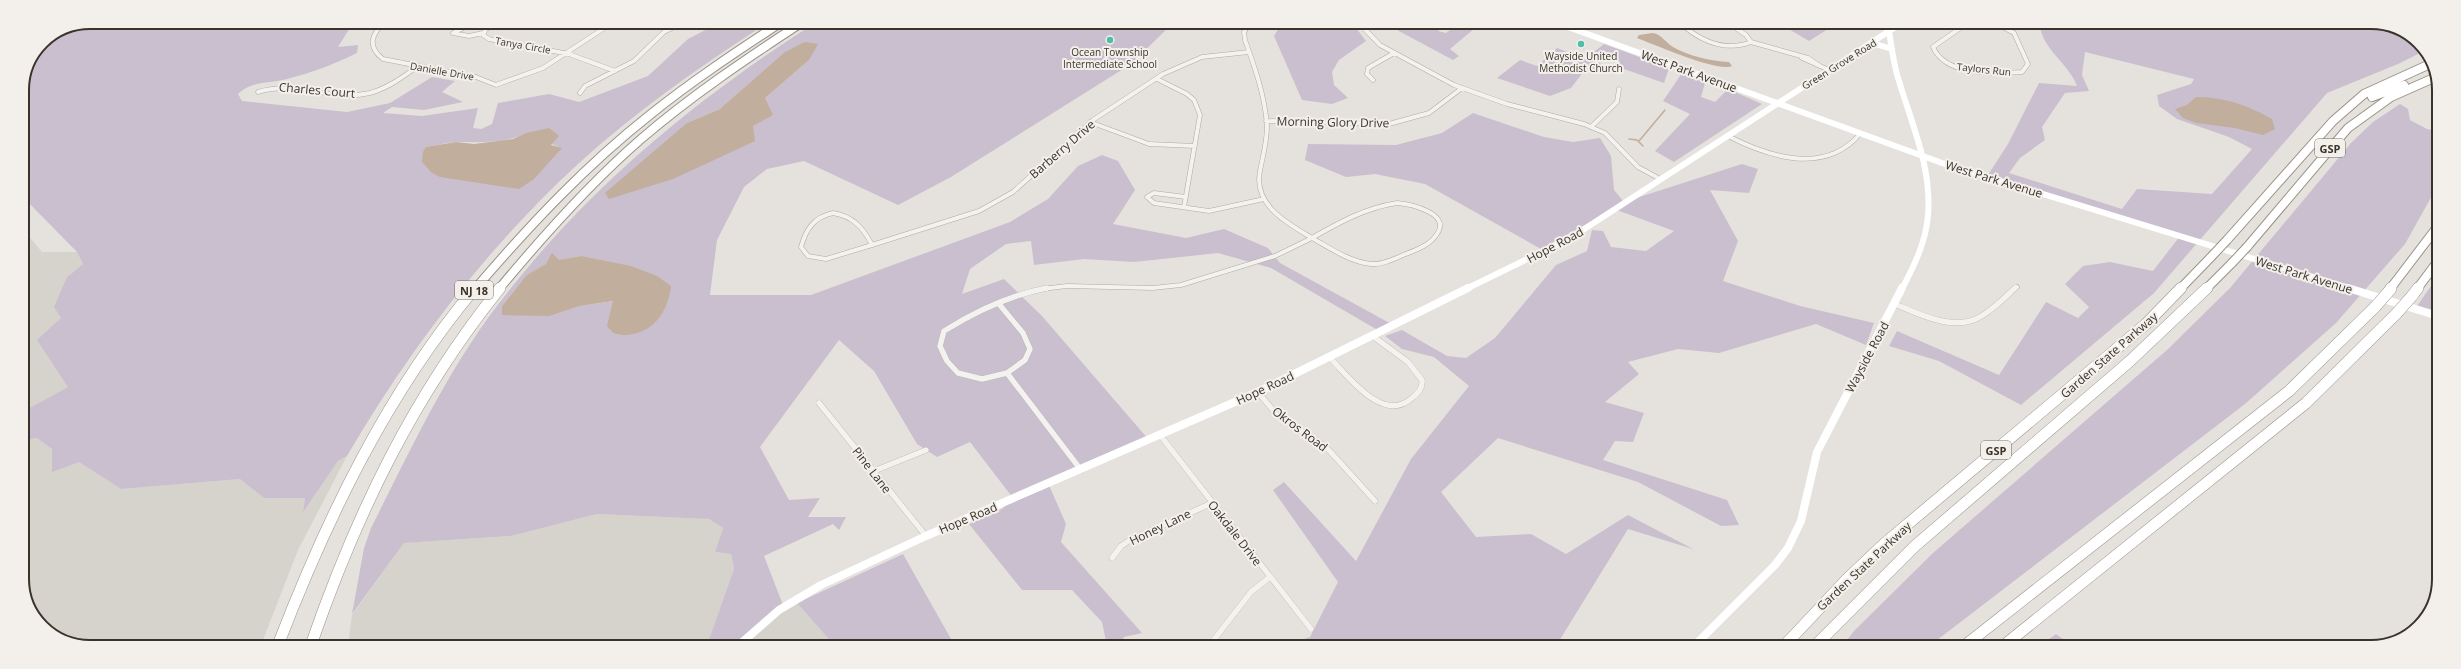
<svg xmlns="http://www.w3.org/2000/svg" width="2461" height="669" viewBox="0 0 2461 669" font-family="'Open Sans',sans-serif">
  <rect width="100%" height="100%" fill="#e5e2dd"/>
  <!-- built -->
  <path fill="#d6d2cc" d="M22 200 27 209 23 217 26 233 42 252H77L83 264 67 277 61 318 68 387 22 412Z
    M37 438 52 449 79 462 121 489 240 479 264 498H305L303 511 338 461 347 456 298 550 261 645H73L39 624 22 584V441Z
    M597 514 709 519 723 528 715 552 731 554 734 569 707 645H348L352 615 404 543 511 536Z
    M797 603 834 645H735L785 610Z"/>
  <!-- green -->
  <path fill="#cabfce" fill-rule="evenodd" d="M90 22H366L351 26 338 47 358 45 357 53C335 64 311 73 287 79 269 84 252 80 238 94L242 101 347 112 390 103 432 77 455 81 442 92 463 102 424 110 392 107 383 113 422 116 478 108 473 128 481 129 492 124 498 103 549 94 579 102 648 76 688 39 719 23H767C701 66 636 111 578 164 486 249 410 348 347 456L338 461 303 512 305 498H264L240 479 121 489 79 462 52 472V449L37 438 22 441V412L68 387 37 340 61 318 54 307 67 277 83 264 77 252 24 198 22 192V90L27 64 42 42 64 27ZM526 133 561 148 426 147C436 146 447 142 457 142 480 142 505 144 526 133Z
    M815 23H1173L1131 64 951 177 898 205 804 161 767 169 744 187 717 240 710 295H811L1010 222 1048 199 1078 166 1102 155 1118 161 1135 190 1113 224 1186 238 1224 229 1268 248 1280 263 1395 326 1381 332 1271 268 1218 253 1134 262 1084 259 1034 265 1031 241 1006 244 970 269 962 294 1004 279 1042 316 1149 440 1048 483 1066 524 1061 542 1142 633 1124 637 1120 646H1107L1102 622 1072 590H1022L969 524 1002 509 1013 498 970 442 937 457 917 444 874 371 839 340 760 447 789 500 820 498 808 517H846L839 530 833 524 764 556 785 610 735 645H707L734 569 731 554 715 552 723 528 709 519 597 514 511 536 404 543 352 614 364 548 371 528C407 457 441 383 488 318 576 198 690 102 815 23ZM809 60 765 98 753 126 687 123 720 109ZM581 256 649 329 614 301 580 306 550 316 502 306C531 270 534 265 581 256Z
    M1289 23H1346L1356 28 1366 41 1339 60 1332 72 1334 85 1348 98 1332 104 1302 100 1274 36 1281 25Z
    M1384 23H1446L1438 31 1446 33 1459 23H1481L1450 49 1459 56 1453 60Z
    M1780 24H1836L1809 41Z
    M2040 24H2167L2198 27V24H2388L2422 45 2424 51 2398 64 2327 93 2154 293 2021 405 1939 361 1889 346 1897 331 1999 375 2046 302 2078 318 2089 307 2065 284 2083 266 2110 262 2153 271 2180 236 1988 175 2008 144 2039 83 2077 86C2069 63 2041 49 2040 24ZM2085 52 2194 79 2191 84 2157 95 2159 106 2177 119 2229 137 2252 149 2212 194 2137 189 2122 209 2009 173 2020 158 2045 140 2042 127 2065 93 2089 91 2082 75Z
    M1604 44 1669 68 1664 83 1621 68 1618 57 1606 53 1596 59 1605 68 1584 71 1571 88 1550 96 1497 78 1520 60 1537 66 1557 48 1585 59Z
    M1682 73 1705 83 1701 97 1715 102 1728 89 1762 104 1674 162 1655 151 1690 114 1663 101Z
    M2400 104 2408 109 2410 120 2427 129 2439 131 2438 185 2405 244 2336 323 2245 404 1928 647 1842 646 1855 630 1933 553 2167 350 2230 288 2351 143 2373 122Z
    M1473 113 1544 137 1573 142 1600 138 1611 156 1614 190 1624 202 1742 164 1758 169 1749 193 1710 190 1738 241 1723 281 1800 306 1874 323 1866 345 1816 324 1719 353 1678 349 1628 362 1639 374 1605 402 1644 413 1633 442 1615 441 1603 460 1727 500 1739 525 1721 526 1638 482 1498 438 1441 492 1476 537 1531 534 1566 554 1628 515 1693 549 1628 529 1556 646H1284L1310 637 1338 582 1273 490 1284 482 1356 561 1411 459 1469 386 1434 357 1402 349 1385 336 1402 330 1447 356 1466 358 1495 338 1556 265 1587 251 1592 230 1603 231 1611 247 1646 251 1674 231 1614 209 1541 249 1425 184 1375 174 1346 177 1305 160 1308 144 1396 145 1442 133Z
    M2438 276V312L2417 306Z
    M903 554 955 646 834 645 797 603Z
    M2056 634 2074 647H2038Z"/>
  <!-- water -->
  <path fill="#c1ae9c" d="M1653 33C1661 34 1666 43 1673 47 1689 56 1710 61 1729 62L1732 66C1719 73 1653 44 1637 38L1639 35Z
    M805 42 818 44 809 60 765 98 773 115 753 126 755 141 673 179 609 199 605 193 687 123 720 109 785 52Z
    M2196 97C2227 98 2245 104 2272 119L2275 129 2263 135 2235 128 2196 123 2183 118 2175 109 2187 105Z
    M549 128 559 136 551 145 562 148 534 179 519 189 440 177 432 173 422 162 423 152 426 147 456 142 474 144 513 139 526 133Z
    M552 253 559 260 581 256 631 266 657 276 671 286C668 312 653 334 625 335 616 335 612 333 607 326L613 301 580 306 550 316 502 315V306L527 275 546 264Z"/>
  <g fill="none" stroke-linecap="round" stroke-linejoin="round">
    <!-- stream -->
    <path stroke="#c1ae9c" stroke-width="1.5" d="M1629 139 1637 140 1643 146
      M1639 141 1665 110"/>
    <!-- street-far1 casing -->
    <g stroke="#aeaaa3" stroke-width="5">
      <path id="street-far1" d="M386 22C371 33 367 47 383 59L476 77 496 85 543 68 612 23
        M502 22 486 29 483 35 489 39 569 54 615 71
        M1250 23 1244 32 1245 40C1255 68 1265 96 1267 126 1267 142 1263 155 1260 171 1253 205 1287 223 1312 238
        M1359 23 1380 45 1454 85 1507 104 1584 124 1605 133 1638 167 1660 179
        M1686 24V28C1705 43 1728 51 1751 42
        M1730 24 1746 35 1751 42 1808 58 1820 66
        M1966 24 1933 47C1945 76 1995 74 2022 72L2028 64 2014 33 1997 24
        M483 33 469 36 453 33 465 27H488
        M1802 58 1829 70
        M1157 79 1187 94 1194 100 1200 115 1184 207
        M1373 80 1367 74 1368 68 1394 53
        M258 92C297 80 332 102 370 93 388 88 403 77 418 66
        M580 93 585 86 634 61 664 32 682 23
        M1266 121 1389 124 1429 113 1462 88
        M1090 122 1149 144 1195 146
        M1591 127 1617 102 1619 89
        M1728 136C1769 157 1825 175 1860 134
        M1186 197 1154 193 1147 197 1154 203 1209 211 1264 199
        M1397 203C1409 204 1452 213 1437 234 1430 246 1413 251 1401 256 1392 260 1381 265 1371 264 1350 262 1330 248 1312 238 1340 222 1365 208 1397 203Z
        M833 213C852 216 863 227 872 245L826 259 808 256 801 247C806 229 814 217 833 213Z
        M872 245 979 211 1013 192 1093 120 1163 74 1202 57 1249 52
        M1042 289 1067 286 1153 288 1181 285 1275 256 1312 238
        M2014 289 2017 287"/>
    </g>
    <!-- street casing -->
    <g stroke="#aeaaa3" stroke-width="6">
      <path id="street" d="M1047 288C1010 295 976 311 944 331L940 346 947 361 958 373 982 379 1007 373 1081 470
        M999 304 1023 333 1030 349 1025 360 1007 373
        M1895 304C1919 314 1950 330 1976 319 1991 312 2003 299 2015 288
        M1330 358C1349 377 1383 424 1412 398 1418 393 1423 388 1422 380L1408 362 1374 337
        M1258 392 1277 415 1326 447 1375 501
        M819 403 926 536
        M1160 435 1311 629
        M874 471 926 450
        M1112 558 1121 546 1130 540 1212 503
        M1209 646 1251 592 1270 577"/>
    </g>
    <!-- highway-far1 casing -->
    <g stroke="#9a9287" stroke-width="10">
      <path id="highway-far1" d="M2372 97 2404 85
        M2227 240 2333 121 2364 94 2430 64
        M2247 247 2348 128 2391 97 2436 77
        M475 289C529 226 585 166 651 114 692 81 736 52 780 23
        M499 289C543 236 589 184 641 139 691 96 746 59 801 23
        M2180 289 2211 257
        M2206 289 2232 263
        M2390 289 2438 226
        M2417 289 2438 261"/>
    </g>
    <!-- highway casing -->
    <g stroke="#9a9287" stroke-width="12">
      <path id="highway" d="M2390 290 2391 288
        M2412 296 2418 288
        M278 645C327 518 387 393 475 288
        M311 645C356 515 413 396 500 288
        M1784 646 1847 579 1884 544 2146 324 2181 288
        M1815 646 1915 546 2130 361 2207 288
        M1963 647 2289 391 2375 307
        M2002 647 2306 403 2396 314"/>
    </g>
    <!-- street-far1 -->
    <use href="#street-far1" stroke="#f4f2ef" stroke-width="4"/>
    <!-- street -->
    <use href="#street" stroke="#f4f2ef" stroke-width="5.5"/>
    <!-- secondary-far1 -->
    <path stroke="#fff" stroke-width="6" d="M1557 23 1942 163 2352 289
      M1888 24C1891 43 1893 63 1899 81 1912 125 1932 168 1928 215 1926 242 1914 266 1902 289
      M1872 43 1892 49
      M1466 289 1572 237 1900 24"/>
    <!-- secondary -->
    <path stroke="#fff" stroke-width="8" d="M2348 288 2438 316
      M739 645 779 610 821 585 926 536 1258 392 1468 288
      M1694 646 1775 565 1788 548 1801 521 1817 452 1902 288"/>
    <!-- highway-far1 -->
    <use href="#highway-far1" stroke="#fff" stroke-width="8"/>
    <!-- highway -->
    <use href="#highway" stroke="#fff" stroke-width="11"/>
    <!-- highway-bridge-far1 casing -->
    <g stroke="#9a9287" stroke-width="10" stroke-linecap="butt">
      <path id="highway-bridge-far1" d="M2211 257 2227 240
        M2232 263 2247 247"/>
    </g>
    <!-- highway-bridge casing -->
    <g stroke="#9a9287" stroke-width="12" stroke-linecap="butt">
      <path id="highway-bridge" d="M2375 307 2390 290
        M2396 314 2412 296"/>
    </g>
    <!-- highway-bridge-far1 -->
    <use href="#highway-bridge-far1" stroke="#fff" stroke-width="8"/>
    <!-- highway-bridge -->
    <use href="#highway-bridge" stroke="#fff" stroke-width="11"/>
  </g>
  <!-- markers -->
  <g fill="#50bda9" stroke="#f3f0ec" stroke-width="1.5">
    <circle cx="1110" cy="40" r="4"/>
    <circle cx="1581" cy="44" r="4"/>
  </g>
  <g text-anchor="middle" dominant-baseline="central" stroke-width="4" stroke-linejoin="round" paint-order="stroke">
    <!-- far-street labels -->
    <g font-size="10" fill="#3a3329" stroke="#f3f0ec">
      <text transform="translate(523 45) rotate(10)">Tanya Circle</text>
      <text transform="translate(1839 64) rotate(-32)">Green Grove Road</text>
      <text transform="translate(1984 69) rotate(6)">Taylors Run</text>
      <text transform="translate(442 71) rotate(10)">Danielle Drive</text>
    </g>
    <!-- far-poi labels -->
    <g font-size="10" fill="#3a3329" stroke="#f3f0ec">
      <text x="1110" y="52">Ocean Township<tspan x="1110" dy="12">Intermediate School</tspan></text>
      <text x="1581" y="56">Wayside United<tspan x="1581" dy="12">Methodist Church</tspan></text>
    </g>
    <!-- shield labels -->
    <g fill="#f3f0ec" stroke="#726c64" stroke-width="1">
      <rect x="2315" y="139" width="30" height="18" rx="3"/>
      <rect x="455" y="281" width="38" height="18" rx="3"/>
      <rect x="1981" y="441" width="30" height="18" rx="3"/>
    </g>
    <g font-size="11" font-weight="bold" fill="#3a3329">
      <text x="2330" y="148">GSP</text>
      <text x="474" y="290">NJ 18</text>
      <text x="1996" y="450">GSP</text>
    </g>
    <!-- street labels -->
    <g font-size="12" fill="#3a3329" stroke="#f3f0ec">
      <text transform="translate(1689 71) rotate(20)">West Park Avenue</text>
      <text transform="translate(317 90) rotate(5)">Charles Court</text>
      <text transform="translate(1333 122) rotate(1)">Morning Glory Drive</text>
      <text transform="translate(1062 149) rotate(-41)">Barberry Drive</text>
      <text transform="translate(1994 179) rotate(17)">West Park Avenue</text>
      <text transform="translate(1555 245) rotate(-28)">Hope Road</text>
      <text transform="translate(2304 275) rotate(17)">West Park Avenue</text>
      <text transform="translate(2109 355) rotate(-41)">Garden State Parkway</text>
      <text transform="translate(1867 357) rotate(-62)">Wayside Road</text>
      <text transform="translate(1265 388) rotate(-25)">Hope Road</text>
      <text transform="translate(1300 429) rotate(37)">Okros Road</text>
      <text transform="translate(872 470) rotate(52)">Pine Lane</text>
      <text transform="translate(968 518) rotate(-23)">Hope Road</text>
      <text transform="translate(1160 527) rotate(-26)">Honey Lane</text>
      <text transform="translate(1235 533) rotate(52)">Oakdale Drive</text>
      <text transform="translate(1864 566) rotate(-43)">Garden State Parkway</text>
    </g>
  </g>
  <!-- crop -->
  <path d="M0 0H2461V669H0ZM90 29H2371A61 61 0 0 1 2432 90V579A61 61 0 0 1 2371 640H90A61 61 0 0 1 29 579V90A61 61 0 0 1 90 29Z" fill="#f3f0ec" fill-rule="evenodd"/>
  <path fill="none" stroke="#3a3329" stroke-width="2" d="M90 29H2371A61 61 0 0 1 2432 90V579A61 61 0 0 1 2371 640H90A61 61 0 0 1 29 579V90A61 61 0 0 1 90 29Z"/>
</svg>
